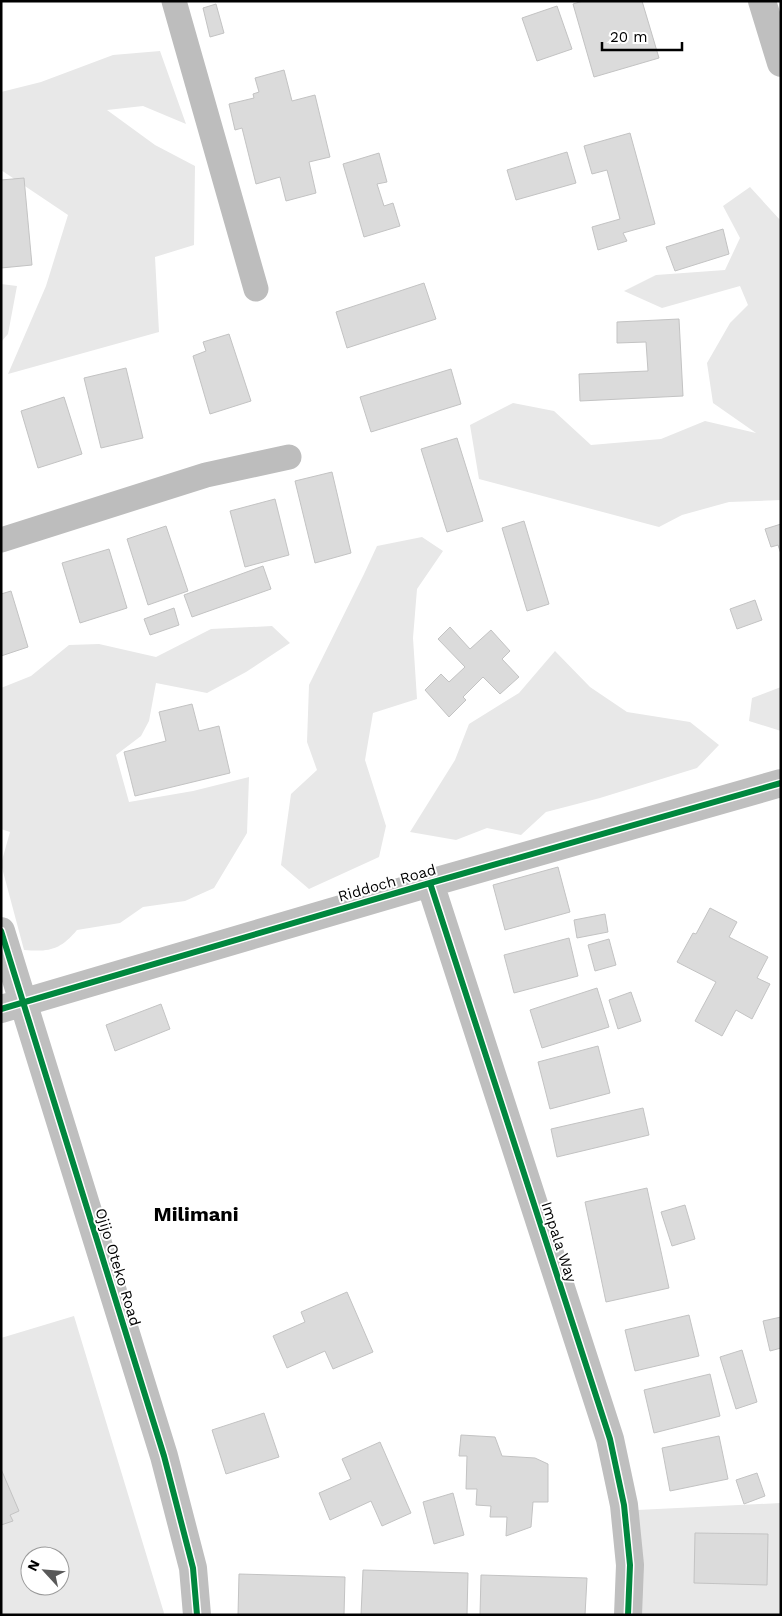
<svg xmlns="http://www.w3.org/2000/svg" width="782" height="1616" viewBox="0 0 782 1616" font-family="'Work Sans',sans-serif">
  <rect width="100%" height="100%" fill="#fff"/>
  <!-- green -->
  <path fill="#e8e8e8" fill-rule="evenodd" d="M160 51 186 124 143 106 107 110 155 145 195 166 194 245 155 257 159 332 8 374 46 286 68 215 1 170V92L41 82 113 55Z
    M750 187 781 221V500L729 502 682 515 659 527 479 479 470 425 513 403 554 411 591 445 661 439 705 421 756 433 713 403 707 363 730 323 748 305 740 286 662 308 624 291 656 275 725 270 740 238 723 206Z
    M1 284 17 286 8 334 1 342Z
    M422 537 443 551 417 589 413 638 417 699 373 713 365 760 386 826 379 857 309 889 281 865 291 794 317 770 307 742 309 685 364 574 377 546Z
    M272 626 290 643 246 672 207 693 156 683 149 721 141 736 116 755 129 802 193 791 249 777 247 833 214 888 185 901 143 907 120 923 77 930C60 950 50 952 24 950L1 864 10 832 1 829V688L31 676 69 645 99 644 156 657 211 629Z
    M555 651 590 687 627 712 690 722 719 745 697 768 600 798 546 812 521 835 487 828 456 840 410 832 455 760 469 724 519 693Z
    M781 687V731L749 721 752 698Z
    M74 1316 164 1613 163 1615H1V1338ZM30 1556H60V1586H30Z
    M781 1503V1615H635L637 1510Z"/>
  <!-- building -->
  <path fill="#dbdbdb" stroke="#c3c3c3" d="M583 1H642L659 58 594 77 573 4Z
    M216 4 224 33 210 37 203 8Z
    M557 6 572 49 537 61 522 18Z
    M284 70 292 101 315 95 330 157 309 162 316 193 286 201 280 177 256 184 242 128 235 130 229 104 254 98 253 94 259 92 255 78Z
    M630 133 655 224 623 233 627 241 598 250 592 227 620 219 607 170 592 174 584 146Z
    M567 152 576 183 516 200 507 170Z
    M379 153 387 182 377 184 384 206 393 203 400 226 364 237 343 164Z
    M24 178 32 265 1 268V180Z
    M723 229 729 254 675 271 666 247Z
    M424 283 436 319 347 348 336 312Z
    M679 319 683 396 580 401 579 374 648 371 646 342 617 343V322Z
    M229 334 251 401 210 414 193 356 206 351 203 342Z
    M126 368 143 438 101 448 84 378Z
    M451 369 461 404 371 432 360 397Z
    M64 397 82 454 38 468 21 411Z
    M457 438 483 521 447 532 421 449Z
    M332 472 351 553 315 563 295 481Z
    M275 499 289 555 245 567 230 511Z
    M524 521 549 604 527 611 502 528Z
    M781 524V554L778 545 771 547 765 529Z
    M166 526 188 591 148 605 127 539Z
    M109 549 127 608 80 623 62 563Z
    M263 566 271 589 192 617 184 595Z
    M11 591 28 647 1 656V594Z
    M755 600 762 620 737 629 730 609Z
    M174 608 179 625 150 635 144 619Z
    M450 627 470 649 491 630 510 651 502 659 519 677 500 694 483 677 463 697 466 700 449 717 425 690 441 674 449 682 465 667 438 639Z
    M192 704 199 731 219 726 230 773 135 796 124 752 166 741 159 712Z
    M558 867 570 912 505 930 493 885Z
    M710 908 737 922 729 937 768 957 757 978 770 984 752 1019 736 1010 722 1036 695 1021 716 982 677 962 693 933 696 934Z
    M605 914 608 932 577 938 574 920Z
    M569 938 578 976 514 993 504 955Z
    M609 939 616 965 595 971 588 945Z
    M597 988 609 1027 542 1048 530 1010Z
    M631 992 641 1021 618 1029 609 1000Z
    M161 1004 170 1029 115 1051 106 1025Z
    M598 1046 610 1093 550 1109 538 1062Z
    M643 1108 649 1135 557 1157 551 1129Z
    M647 1188 669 1288 606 1302 585 1202Z
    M685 1205 695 1239 672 1246 661 1212Z
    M347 1292 373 1352 333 1369 325 1351 287 1368 273 1336 305 1322 301 1312Z
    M689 1315 699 1356 635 1371 625 1330Z
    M781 1317V1348L770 1351 763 1321Z
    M742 1350 757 1402 736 1409 720 1357Z
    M710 1374 720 1416 654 1433 644 1390Z
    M264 1413 279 1457 226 1474 212 1430Z
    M461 1435 495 1437 502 1456 535 1458 548 1464V1502H533L531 1527 506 1536 507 1517H490L491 1506 476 1505 477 1489H466L467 1456H459Z
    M719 1436 728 1479 670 1491 662 1448Z
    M380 1442 411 1513 382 1526 371 1501 330 1520 319 1493 351 1479 342 1459Z
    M1 1469 19 1511 10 1515 13 1521 1 1525Z
    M757 1473 765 1496 744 1504 736 1480Z
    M453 1493 464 1535 434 1544 423 1502Z
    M695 1533 768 1534 767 1585 694 1583Z
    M363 1570 468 1573 467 1615H361Z
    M239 1574 345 1577 344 1615H238Z
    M481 1575 587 1578 585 1615H480Z"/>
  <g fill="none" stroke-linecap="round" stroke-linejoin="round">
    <!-- street -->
    <path stroke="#bdbdbd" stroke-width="25" d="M174 1 256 289
      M1 540 206 475 289 457"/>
    <!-- secondary -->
    <path stroke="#bfbfbf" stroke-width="28" d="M762 1 781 63
      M430 883 610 1439 624 1505 630 1565 628 1615
      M1 931 164 1456 193 1568 197 1615
      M1 1009 430 883 781 783"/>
    <!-- cycleway casing -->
    <g stroke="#fff" stroke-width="9">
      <path id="cycleway" d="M430 883 610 1439 624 1505 630 1565 628 1615
        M1 931 164 1456 193 1568 197 1615
        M1 1009 430 883 781 783"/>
    </g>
    <!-- cycleway -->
    <use href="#cycleway" stroke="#00873e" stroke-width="6"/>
  </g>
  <g text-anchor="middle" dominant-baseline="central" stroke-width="4" stroke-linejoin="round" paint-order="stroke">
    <!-- street labels -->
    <g font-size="15" fill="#000" stroke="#fff">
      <text transform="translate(387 883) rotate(-16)">Riddoch Road</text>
      <text transform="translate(559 1242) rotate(72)">Impala Way</text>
      <text transform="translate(118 1267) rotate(73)">Ojijo Oteko Road</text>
    </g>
    <!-- district labels -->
    <g font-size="20" font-weight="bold" fill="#000" stroke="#fff">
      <text x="196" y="1214">Milimani</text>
    </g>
  </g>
  <!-- border -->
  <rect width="782" height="1616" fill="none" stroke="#000000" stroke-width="5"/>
  <!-- north arrow -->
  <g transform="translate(45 1571) rotate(296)"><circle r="24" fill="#ffffff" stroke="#999999"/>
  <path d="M0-4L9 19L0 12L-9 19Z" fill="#595959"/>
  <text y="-8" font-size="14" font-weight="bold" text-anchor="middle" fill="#000000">N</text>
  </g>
  <!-- scale -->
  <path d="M602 42v8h80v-8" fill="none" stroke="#000000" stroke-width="2.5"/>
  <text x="610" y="42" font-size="15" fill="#000000" stroke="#ffffff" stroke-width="4" paint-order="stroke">20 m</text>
</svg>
